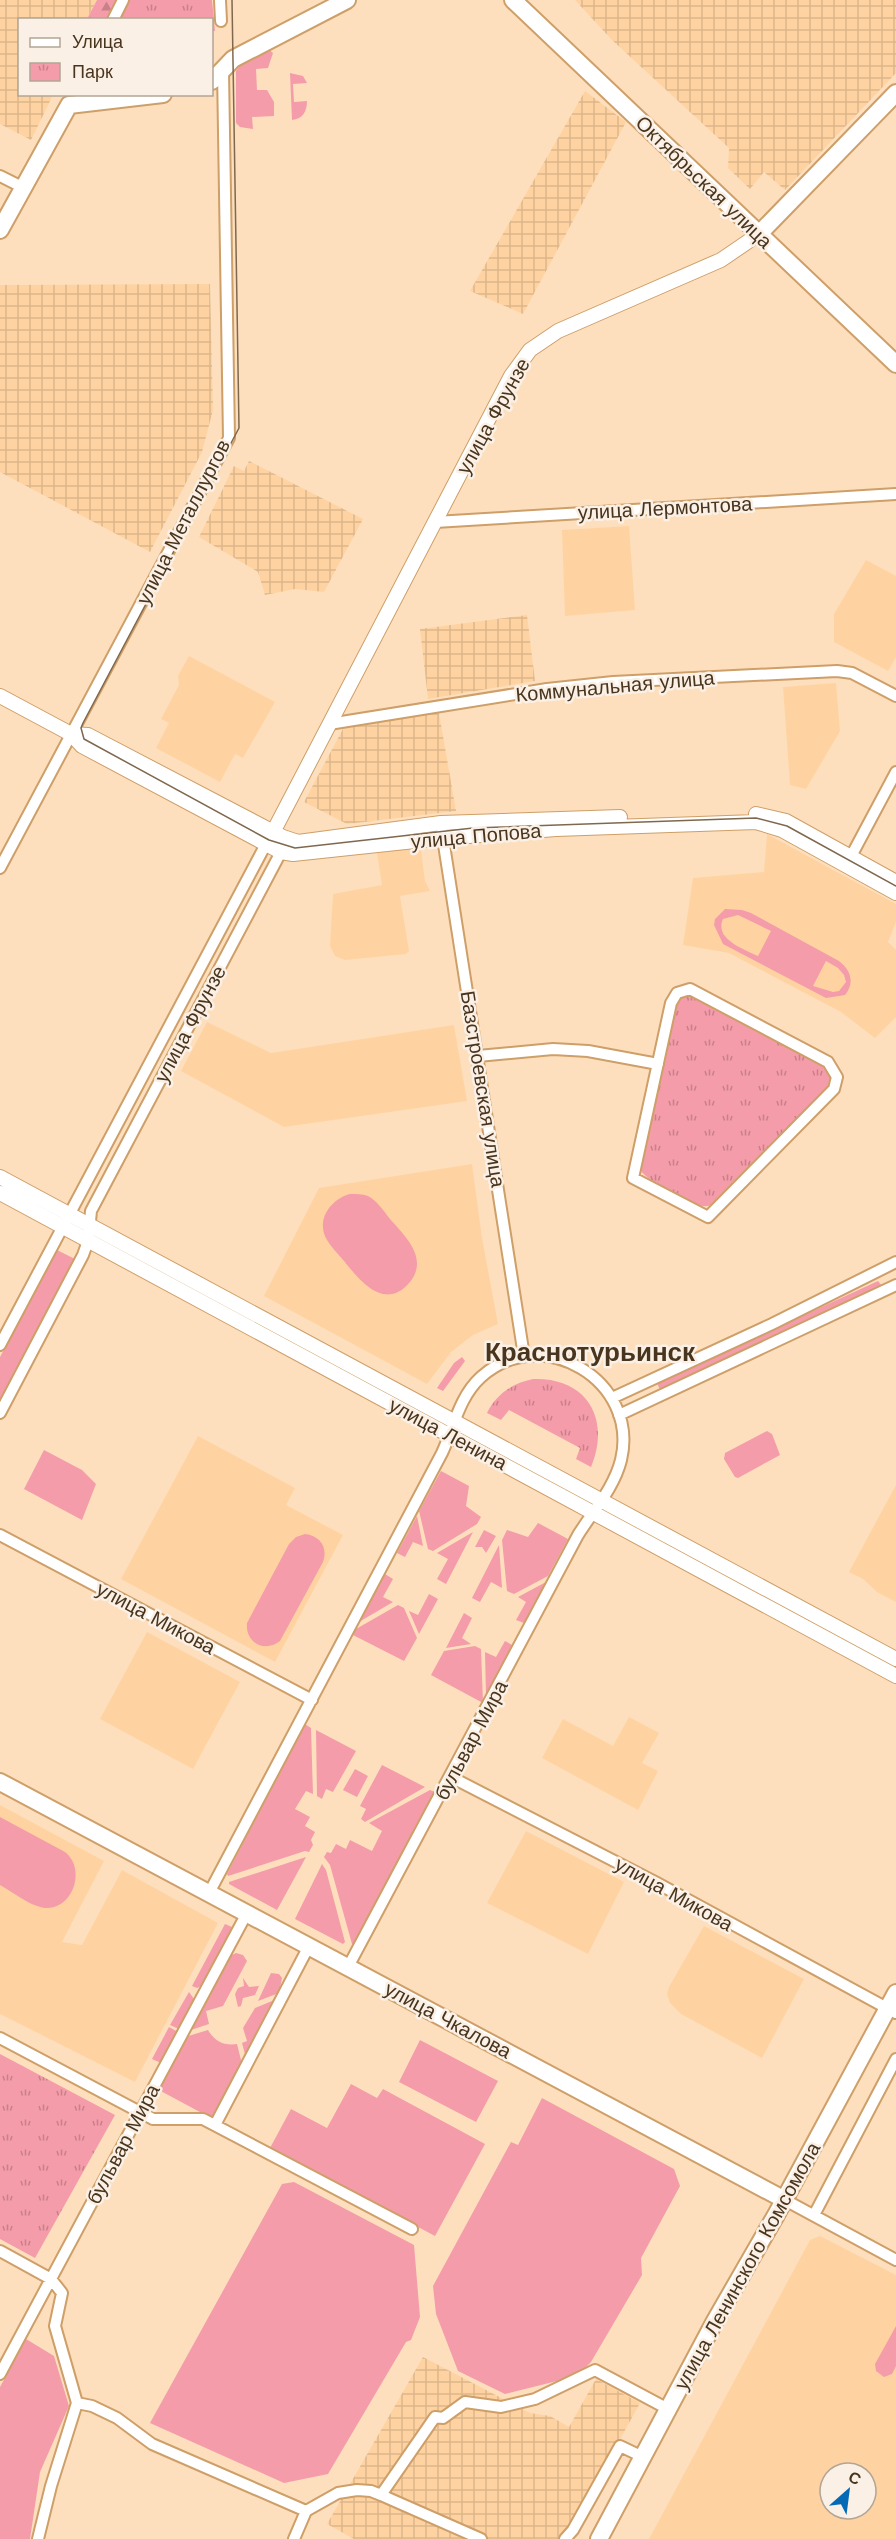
<svg xmlns="http://www.w3.org/2000/svg" width="896" height="2539" viewBox="0 0 896 2539" font-family="'Work Sans',sans-serif">
  <defs>
    <pattern id="industrial-grid" width="8" height="8" patternUnits="userSpaceOnUse" patternTransform="scale(1.5)"><rect width="8" height="8" fill="#ffd3a1"/><path d="M0 4h8M4 0v8" fill="none" stroke="#dcb68a"/></pattern>
    <pattern id="forest-firs" width="22" height="20" patternUnits="userSpaceOnUse" patternTransform="scale(1.5)"><rect width="22" height="20" fill="#f49ca9"/><path d="M5 1l3.5 6h-7zM16 11l3.5 6h-7z" fill="#c88089"/></pattern>
    <pattern id="park-tufts" width="24" height="20" patternUnits="userSpaceOnUse" patternTransform="scale(1.5)"><rect width="24" height="20" fill="#f49ca9"/><path d="M3 7l-1-3M5 7V3M7 7l1-3M15 17l-1-3M17 17v-4M19 17l1-3" fill="none" stroke="#c88089"/></pattern>
  </defs>
  <rect width="100%" height="100%" fill="#fddfbe"/>
  <!-- built -->
  <path fill="#ffd3a1" fill-rule="evenodd" d="M629 526 635 610 565 616 562 530Z
    M866 560 896 576V657L888 671 834 642V614Z
    M189 656 275 702 243 758 235 754 220 782 156 748 169 723 161 719 179 685 178 676Z
    M836 683 840 731 806 789 790 785 783 687Z
    M767 834 896 904V922L888 942 896 950V1017L875 1038 841 1012 729 953 683 945 693 878 764 872Z
    M415 847 421 850 425 881 430 891 400 896 409 951 406 954 345 960 335 956 330 946 333 894 382 885 377 853Z
    M207 1022 271 1053 454 1025 467 1101 284 1127 181 1071Z
    M472 1164 482 1238 498 1324 473 1335 451 1352 427 1384 264 1296 319 1188Z
    M198 1436 295 1488 286 1505 343 1535 275 1662 121 1579Z
    M896 1485V1602L877 1592 863 1579 849 1572Z
    M147 1632 240 1682 193 1769 100 1719Z
    M629 1717 659 1733 642 1763 658 1771 638 1810 542 1758 563 1719 613 1746Z
    M0 1805 104 1861 62 1942 82 1945 122 1870 218 1923 135 2082 0 2014Z
    M526 1831 624 1882 588 1954 487 1903Z
    M704 1926 804 1979 762 2058 681 2014 670 2003 667 1994 669 1987Z
    M820 2236 896 2275V2539H649L810 2240ZM830 2473H866V2509H830Z"/>
  <!-- industrial -->
  <path fill="url(#industrial-grid)" d="M0 0H97L87 19 20 20V94L49 95 52 97 31 140 0 124Z
    M575 0H896V73L785 190 764 172 750 189 728 168 729 148 612 40Z
    M585 91 626 122 523 314 470 291Z
    M210 284 213 410 202 452 150 552 0 472V285Z
    M249 461 363 519 324 592 295 589 265 595 258 572 199 537 234 466 244 471Z
    M527 615 535 681 428 699 420 629Z
    M439 713 456 811 347 824 304 802 345 725Z
    M423 2357 530 2413 550 2416 569 2427 596 2379 640 2403 565 2539H354L327 2524Z"/>
  <!-- green -->
  <path fill="#f49ca9" fill-rule="evenodd" d="M268 49 273 53 268 68 256 69 257 90H267L274 102V116L252 117 253 129 240 127 236 123V71L245 60Z
    M290 73 303 76 307 83 293 84 294 102 307 101C307 111 303 119 292 120Z
    M725 909 742 910 751 913 839 961C851 970 855 983 845 995L826 998 723 944 714 925 715 919ZM738 915 771 931 758 956C744 949 714 939 723 919ZM826 961 838 968 844 975 846 982 839 991 833 992 813 986Z
    M350 1194C356 1194 362 1194 368 1196 377 1201 384 1211 390 1219 405 1236 429 1258 410 1282 385 1312 360 1281 344 1261 338 1254 331 1247 327 1240 315 1220 331 1199 350 1194Z
    M57 1250 75 1259 0 1401V1357Z
    M878 1281 882 1286 660 1390 657 1383Z
    M462 1357 465 1361 443 1391 437 1388 454 1363Z
    M767 1431 772 1434 780 1455 738 1478 735 1477 724 1459 725 1453Z
    M44 1450 82 1470 96 1484 82 1520 24 1489Z
    M441 1471 469 1486 466 1506 481 1517 477 1524 433 1551 428 1549 419 1511Z
    M417 1516 423 1546 413 1542 405 1557 397 1553Z
    M538 1523 568 1539 548 1576 514 1594 507 1591 502 1540 507 1530 528 1537Z
    M484 1530 496 1536 486 1553 482 1547H475Z
    M473 1532 446 1584 437 1579 448 1559 437 1553Z
    M305 1534C321 1536 328 1548 323 1562L280 1641C265 1653 245 1643 247 1623L289 1544 296 1537Z
    M499 1545 502 1588 491 1582 480 1602 472 1598Z
    M385 1574 393 1579 383 1597 393 1602 359 1622Z
    M546 1582 524 1623 516 1620 526 1602 518 1597Z
    M429 1594 438 1599 419 1634 409 1611 418 1615Z
    M398 1605 404 1608 417 1638 404 1661 353 1635 356 1629Z
    M464 1613 472 1618 462 1638 471 1644 446 1648Z
    M505 1641 512 1645 486 1696 485 1652 496 1657Z
    M475 1646 481 1649 483 1703 431 1675 444 1651Z
    M305 1724 311 1728 313 1794 306 1791 295 1809 310 1817 305 1826 315 1832 311 1840 313 1845 309 1852 305 1851 228 1876 227 1874Z
    M316 1730 356 1751 333 1792 326 1789 322 1799 317 1796Z
    M382 1765 425 1787 365 1822 361 1819 366 1809 360 1806Z
    M355 1769 368 1776 357 1797 343 1790Z
    M430 1790 435 1792 355 1944H352L330 1865 324 1857 327 1852 331 1853 336 1844 346 1849 350 1840 372 1851 382 1831 369 1823Z
    M0 1817 65 1852C86 1868 74 1909 46 1908 31 1907 13 1892 0 1885Z
    M306 1857 277 1910 229 1884V1882Z
    M322 1864 326 1870 345 1942 343 1944 295 1919Z
    M225 1924 232 1927 230 1934 203 1985 197 1988 192 1986Z
    M236 1953 243 1955 247 1961 223 2006 206 2011 209 2024 188 2031 228 1957Z
    M271 1973 279 1974 282 1978 279 1993 258 2001Z
    M243 1978 249 1987 259 1986 255 1995 243 1998 241 2006 238 2007 235 1994 238 1988 244 1986Z
    M189 1992 194 1999 179 2029 170 2025Z
    M277 1999 246 2058 242 2043 247 2041 243 2028 255 2008Z
    M169 2027 178 2032 161 2063 152 2059Z
    M208 2030C214 2041 224 2046 237 2044L242 2064 213 2119 157 2089 185 2037Z
    M420 2040 498 2081 476 2122 399 2082Z
    M351 2084 377 2098 383 2089 485 2144 435 2236 270 2148 291 2109 327 2128Z
    M542 2098 674 2169 680 2186 641 2258 642 2275 591 2362 581 2372 557 2381 505 2394 458 2371 436 2314 433 2286 511 2142 518 2145Z
    M294 2182 414 2245 420 2317 411 2340 406 2342 328 2474 284 2483 150 2423 282 2184Z
    M896 2326V2366L892 2374 884 2377 876 2371 875 2364Z
    M26 2339 54 2356 69 2406 40 2472 30 2539H0V2387Z"/>
  <!-- forest -->
  <path fill="url(#forest-firs)" d="M97 0H116L106 19H87Z"/>
  <!-- park -->
  <path fill="url(#park-tufts)" d="M128 0H212L215 31H212V20H117Z
    M691 994 826 1066 832 1078 829 1086 717 1201C713 1204 709 1207 704 1206 692 1206 642 1178 639 1168L675 1007 680 998Z
    M533 1379C587 1377 611 1419 591 1467L576 1459 580 1448 509 1410 501 1420 487 1413C496 1394 513 1383 533 1379Z
    M0 2054 115 2115 35 2258 0 2239Z"/>
  <g fill="none" stroke-linecap="round" stroke-linejoin="round">
    <!-- minor casing -->
    <g stroke="#ce9f68" stroke-width="14">
      <path id="minor" d="M220 0 221 21
        M113 20 123 0
        M0 176 22 187
        M435 522 896 494
        M329 724 547 689 613 682 837 671 852 673 896 696
        M442 832 524 1356
        M848 862 896 772
        M0 868 229 438 223 71
        M690 989 828 1062 837 1077 834 1089 708 1217 633 1178 671 1003 677 993Z
        M478 1056 553 1049 588 1051 658 1064
        M0 1345 266 844
        M612 1398 772 1324 896 1262
        M0 1413 83 1255 88 1241 91 1211 281 852 282 846
        M619 1415 896 1285
        M0 1535 312 1700
        M451 1777 655 1882 896 2013
        M209 1893 442 1453C454 1427 459 1397 481 1377 542 1322 640 1381 621 1460 614 1488 593 1511 578 1535L348 1967
        M0 2038 153 2119H203L412 2229
        M215 2125 309 1946
        M785 2200 896 2260
        M814 2215 896 2059
        M0 2251 51 2279 62 2293 55 2326 77 2403 51 2486 38 2539
        M0 2374 247 1913
        M77 2403 92 2406 117 2418 152 2444 306 2511
        M381 2495 481 2539
        M294 2539 306 2511 338 2493 357 2490 371 2491 381 2495 435 2417 443 2418 465 2402 501 2407 535 2399 595 2370 668 2409
        M565 2539 573 2530 620 2446 643 2457"/>
    </g>
    <!-- tertiary casing -->
    <g stroke="#ce9f68" stroke-width="16">
      <path id="tertiary" d="M0 696 71 734 82 746 281 852 293 854 443 838 556 829 756 822 782 830 896 893
        M71 734 88 735 283 837 298 842 441 823 620 817
        M756 814 786 821 896 882
        M270 838 511 376 530 350 558 331 721 260 759 234
        M0 1177 896 1659
        M0 1193 896 1676"/>
    </g>
    <!-- secondary casing -->
    <g stroke="#ce9f68" stroke-width="20">
      <path id="secondary" d="M513 0 896 364
        M212 81 233 59 347 0
        M0 230 69 105 163 94
        M759 234 896 93
        M0 1782 785 2200
        M599 2539 715 2321 776 2215 896 1993"/>
    </g>
    <!-- minor -->
    <use href="#minor" stroke="#fff" stroke-width="10"/>
    <!-- tertiary -->
    <use href="#tertiary" stroke="#fff" stroke-width="14"/>
    <!-- secondary -->
    <use href="#secondary" stroke="#fff" stroke-width="16"/>
    <!-- tram -->
    <path stroke="#7f684e" stroke-width="1.5" d="M232 0 239 428 83 723 81 728 84 739 269 840 295 848 473 828 756 818 787 826 896 886"/>
  </g>
  <g text-anchor="middle" dominant-baseline="central" stroke-width="5" stroke-linejoin="round" paint-order="stroke">
    <!-- street labels -->
    <g font-size="20" fill="#49351e" stroke="#faf0e5">
      <text transform="translate(704 182) rotate(44)">Октябрьская улица</text>
      <text transform="translate(493 416) rotate(-61)">улица Фрунзе</text>
      <text transform="translate(665 508) rotate(-3)">улица Лермонтова</text>
      <text transform="translate(183 522) rotate(-63)">улица Металлургов</text>
      <text transform="translate(615 686) rotate(-5)">Коммунальная улица</text>
      <text transform="translate(476 836) rotate(-5)">улица Попова</text>
      <text transform="translate(190 1024) rotate(-62)">улица Фрунзе</text>
      <text transform="translate(483 1089) rotate(81)">Базстроевская улица</text>
      <text transform="translate(448 1434) rotate(28)">улица Ленина</text>
      <text transform="translate(156 1618) rotate(28)">улица Микова</text>
      <text transform="translate(471 1740) rotate(-62)">бульвар Мира</text>
      <text transform="translate(674 1894) rotate(29)">улица Микова</text>
      <text transform="translate(448 2020) rotate(28)">улица Чкалова</text>
      <text transform="translate(123 2144) rotate(-62)">бульвар Мира</text>
      <text transform="translate(747 2266) rotate(-61)">улица Ленинского Комсомола</text>
    </g>
    <!-- district labels -->
    <g font-size="26" font-weight="bold" fill="#49351e" stroke="#faf0e5">
      <text x="590" y="1352">Краснотурьинск</text>
    </g>
  </g>
  <!-- legend -->
  <rect x="18" y="18" width="195" height="78" fill="#faf0e5" stroke="#b3a595" stroke-width="1.5"/>
  <rect x="30" y="38" width="30" height="9" fill="#ffffff" stroke="#b3a595" stroke-width="1.5"/>
  <text x="72" y="48" font-size="18" fill="#49351e">Улица</text>
  <rect x="30" y="63" width="30" height="18" fill="url(#park-tufts)" stroke="#b3a595" stroke-width="1.5"/>
  <text x="72" y="78" font-size="18" fill="#49351e">Парк</text>
  <!-- north arrow -->
  <g transform="translate(848 2491) rotate(28)"><circle r="28" fill="#faf0e5" stroke="#b3a595" stroke-width="1.5"/>
  <path d="M0-4.5L10 22L0 15L-10 22Z" fill="#046ab6"/>
  <text y="-9" font-size="16" font-weight="bold" text-anchor="middle" fill="#49351e">С</text>
  </g>
</svg>
